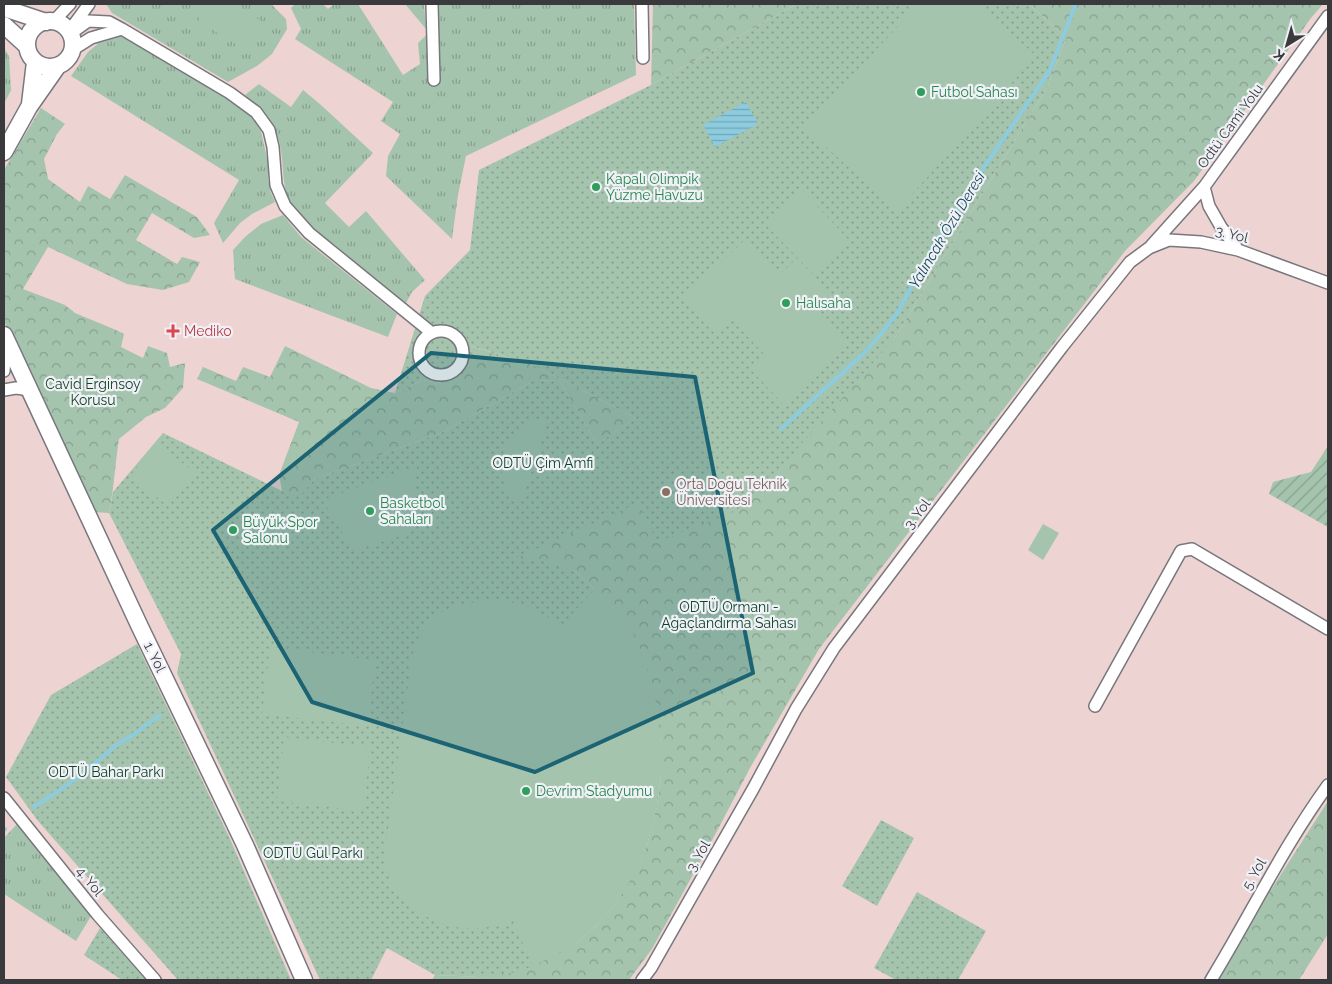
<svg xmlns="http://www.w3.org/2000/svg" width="1332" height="984" viewBox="0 0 1332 984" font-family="Raleway,sans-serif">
  <defs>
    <pattern id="grass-tufts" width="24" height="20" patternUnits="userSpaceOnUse" patternTransform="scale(1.25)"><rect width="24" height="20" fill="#a5c4ad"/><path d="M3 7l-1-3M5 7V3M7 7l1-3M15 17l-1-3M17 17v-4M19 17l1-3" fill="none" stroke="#87a08e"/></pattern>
    <pattern id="forest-crowns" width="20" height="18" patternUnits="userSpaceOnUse" patternTransform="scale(1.25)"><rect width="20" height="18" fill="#a5c4ad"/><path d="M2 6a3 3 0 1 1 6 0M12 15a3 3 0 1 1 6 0" fill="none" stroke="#87a08e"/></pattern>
    <pattern id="park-dots" width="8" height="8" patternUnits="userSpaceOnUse" patternTransform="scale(1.25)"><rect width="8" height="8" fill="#a5c4ad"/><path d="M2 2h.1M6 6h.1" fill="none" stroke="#87a08e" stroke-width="1.8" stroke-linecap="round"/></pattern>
    <pattern id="garden-furrows" width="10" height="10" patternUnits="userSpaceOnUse" patternTransform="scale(1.25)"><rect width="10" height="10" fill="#a5c4ad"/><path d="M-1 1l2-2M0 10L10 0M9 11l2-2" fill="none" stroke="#87a08e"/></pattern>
    <pattern id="water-rules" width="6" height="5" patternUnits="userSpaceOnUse" patternTransform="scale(1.25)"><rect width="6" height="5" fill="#8dcbdf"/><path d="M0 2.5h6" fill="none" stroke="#74a6b6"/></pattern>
  </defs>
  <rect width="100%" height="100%" fill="#e3e3ea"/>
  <!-- education -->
  <path fill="#edd3d1" d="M4 4H1328V980H4Z"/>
  <!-- grass -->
  <path fill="url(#grass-tufts)" d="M106 4H271L286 19 287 29 272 54 257 66 228 82 112 13Z
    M295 4H323L328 9 334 4H358L403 75 420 64 418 43 439 23 438 4H634L636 75 466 156 458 195 452 239 386 176 388 156 400 134 381 121 393 102 295 39 301 29 291 8Z
    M405 4H424L426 29Z
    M123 36 236 104 251 116 261 131 268 163V178L271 193 275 202 252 214 240 223 223 243 214 223 239 180 71 76 88 52 99 43Z
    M4 48 9 56 11 90 4 104Z
    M259 84 291 107 303 90 321 105 373 153 325 203 349 227 366 211 425 280 412 292 406 303C382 284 358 265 335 245 321 235 298 218 290 203 282 186 284 169 281 151 278 126 264 109 245 95Z
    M283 215 301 237 397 314 388 337 235 279 233 250 245 237 261 224Z
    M17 824 91 916 76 941 4 894V838Z"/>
  <!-- forest -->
  <path fill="url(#forest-crowns)" d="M653 4H797L651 85Z
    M1029 4H1323L1311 18 1194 181 1125 251 819 649 750 768 717 831 652 949 629 980H432L435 975 481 977 577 942 595 927 611 909 624 890 637 867 647 845 657 806 661 775V744L654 694 645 665 633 634 615 609 575 571 513 560 894 339 1049 84 1066 38Z
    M41 108 65 124 57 134 44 159 48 179 80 202 88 186 110 199 125 175 197 217 210 235 194 238 152 213 136 240 177 264 182 257 200 262 189 282 163 290 127 284 48 247 23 289 65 305 75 313 116 330 124 334 121 347 143 358 148 346 167 353 170 367 185 363 183 388 165 408 146 417 119 439C115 464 114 489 109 513L93 512 4 321V170Z
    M285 346 371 388 395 393 422 380 441 383 469 362 470 346 533 365 636 418 597 444 559 380 533 381 443 432 315 479 299 498 282 491 279 475 299 422 197 379 203 367 236 381 243 367 270 377Z
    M1328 801V934L1299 980H1219L1271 890Z"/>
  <!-- park -->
  <path fill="url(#park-dots)" d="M797 4H1029L1066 38 1049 84 894 339 746 507 657 542 638 503 514 559H535L575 571 615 609 633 634 645 665 654 694 661 744V775L657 806 647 845 637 867 624 890 611 909 595 927 577 942 533 966 517 972 481 977 435 975 387 948 371 980H320L177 673 181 654 109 513 113 492 163 433 282 491 299 497 315 479 443 432 533 381 559 380 597 444 636 418 533 365 471 346 469 362 462 375 441 383 422 380 395 393 425 296 470 250 479 170 651 85Z
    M137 644 230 839 291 980H178L38 821 6 777 51 695Z
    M881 820 914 838 877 906 842 886Z
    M917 892 986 931 958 980H896L874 968Z
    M100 928 146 980H122L84 955Z"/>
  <!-- garden -->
  <path fill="url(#garden-furrows)" d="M1328 446V527L1269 494 1273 482 1311 472Z"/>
  <!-- pitch -->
  <path fill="#a5c4ad" d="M208 4H233L265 23 247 51 198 21Z
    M918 4H978L1036 56 897 211 805 128Z
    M800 188 849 240 813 274 764 223Z
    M746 239 780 274 796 259 830 296 815 310 848 345 784 405 751 370 766 356 732 320 716 335 682 299Z
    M537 419H548L521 504C498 492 497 455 511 437 518 428 527 423 537 419Z
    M158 443 195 473 168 506 130 476Z
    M417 466 408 534 351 551 337 522 322 500Z
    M1043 524 1059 533 1043 560 1028 550Z
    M595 589C609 603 625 618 634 636 678 726 670 857 593 928 576 945 554 955 533 966L513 921C476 934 442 931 411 906 407 903 402 900 399 896 389 885 387 871 384 857L412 656C416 643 420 632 429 622 450 601 493 597 520 604 535 608 549 617 560 627Z
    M270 647 375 660 368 726 262 714Z
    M284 737 370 747 363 811 277 801Z"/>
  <!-- water -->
  <path fill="url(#water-rules)" d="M746 102 758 124 715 147 703 125Z"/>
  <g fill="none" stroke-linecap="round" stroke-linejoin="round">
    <!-- stream -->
    <path stroke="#8dcbdf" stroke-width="4" d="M781 429 862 355 877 339 898 312 938 238 986 164 1049 72 1076 4
      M34 807 63 788 82 774 118 744 133 735 160 715
      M4 830 5 829"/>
    <!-- street casing -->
    <g stroke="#77777d" stroke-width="14">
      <path id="street" d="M432 4 434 80
        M642 4 643 58
        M53 22 70 4
        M70 30 89 4
        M70 34 88 21 109 22 122 29 230 93 256 112 269 130 273 147 276 185 285 206 309 233 432 333
        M72 50 91 38 122 29
        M1204 187 1209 206 1221 227 1238 250
        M1151 246 1204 187 1328 16
        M419 353a22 22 0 1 1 44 0a22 22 0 1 1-44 0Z
        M4 346 5 359 4 371
        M4 390 16 388 30 390
        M1095 706 1181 551 1192 549 1328 629
        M4 798 98 915 155 980
        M642 980 651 968 693 894 753 789 796 709 834 648 1062 347 1130 262 1149 248 1169 240 1201 242 1238 250 1328 283
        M1211 980C1250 916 1283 847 1328 785"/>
    </g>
    <!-- secondary casing -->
    <g stroke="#77777d" stroke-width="19">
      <path id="secondary" d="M4 8 46 22
        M27 44a23 23 0 1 1 46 0a23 23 0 1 1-46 0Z
        M4 25 27 46
        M30 104 35 62
        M4 152 29 107 57 67
        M4 335 140 627 245 845 304 980"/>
    </g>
    <!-- street -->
    <use href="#street" stroke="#fff" stroke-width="11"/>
    <!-- secondary -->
    <use href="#secondary" stroke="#fff" stroke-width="16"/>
  </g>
  <!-- marked area -->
  <path fill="#1c6373" fill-opacity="0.2" stroke="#1c6373" stroke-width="4" stroke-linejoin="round" d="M431 353 695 377 753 673 535 772 312 702 213 530Z"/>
  <!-- markers -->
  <g fill="#2e9e5b" stroke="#f0f0f7" stroke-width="2">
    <circle cx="921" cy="92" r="5"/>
    <circle cx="596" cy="187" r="5"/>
    <circle cx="786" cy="303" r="5"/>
    <circle cx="370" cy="511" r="5"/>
    <circle cx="233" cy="530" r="5"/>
    <circle cx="526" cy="791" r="5"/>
  </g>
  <path fill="#e0444e" stroke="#f0f0f7" stroke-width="2" d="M170.5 323.5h5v5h5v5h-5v5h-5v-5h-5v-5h5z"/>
  <circle fill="#8d6e63" stroke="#f0f0f7" stroke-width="2" cx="666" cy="492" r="5"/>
  <g text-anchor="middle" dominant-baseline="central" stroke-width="4.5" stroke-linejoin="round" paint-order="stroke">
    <!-- leisure labels -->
    <g font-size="14" fill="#27864d" stroke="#f0f0f7" text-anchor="start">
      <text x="931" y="92">Futbol Sahası</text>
      <text x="606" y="179">Kapalı Olimpik<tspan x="606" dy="16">Yüzme Havuzu</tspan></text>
      <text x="796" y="303">Halısaha</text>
      <text x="380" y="503">Basketbol<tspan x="380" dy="16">Sahaları</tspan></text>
      <text x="243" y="522">Büyük Spor<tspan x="243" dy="16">Salonu</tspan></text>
      <text x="536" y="791">Devrim Stadyumu</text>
    </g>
    <!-- street labels -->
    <g font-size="14" fill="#3a3a3c" stroke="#f0f0f7">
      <text transform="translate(1230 126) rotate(-54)">Odtü Cami Yolu</text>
      <text transform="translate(1232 234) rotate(14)">3. Yol</text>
      <text transform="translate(917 514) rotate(-53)">3. Yol</text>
      <text transform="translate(155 657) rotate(64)">1. Yol</text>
      <text transform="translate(698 856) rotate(-60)">3. Yol</text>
      <text transform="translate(1254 874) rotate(-60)">5. Yol</text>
      <text transform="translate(90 881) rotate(51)">4. Yol</text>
    </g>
    <!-- health labels -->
    <g font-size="14" fill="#be3a42" stroke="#f0f0f7" text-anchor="start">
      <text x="184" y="331">Mediko</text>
    </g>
    <!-- park labels -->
    <g font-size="14" fill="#0f4525" stroke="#f0f0f7">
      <text x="93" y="384">Cavid Erginsoy<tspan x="93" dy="16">Korusu</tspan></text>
      <text x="543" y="463">ODTÜ Çim Amfi</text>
      <text x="729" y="607">ODTÜ Ormanı -<tspan x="729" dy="16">Ağaçlandırma Sahası</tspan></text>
      <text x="106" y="772">ODTÜ Bahar Parkı</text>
      <text x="313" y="853">ODTÜ Gül Parkı</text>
    </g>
    <!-- education labels -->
    <g font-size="14" fill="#785e54" stroke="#f0f0f7" text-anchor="start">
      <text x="676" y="484">Orta Doğu Teknik<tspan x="676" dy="16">Üniversitesi</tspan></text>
    </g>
    <!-- water labels -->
    <g font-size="15" font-style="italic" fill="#154a58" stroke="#f0f0f7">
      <text transform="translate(947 230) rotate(-59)">Yalıncak Özü Deresi</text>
    </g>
  </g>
  <!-- border -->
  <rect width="1332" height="984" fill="none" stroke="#3a3a3c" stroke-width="10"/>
  <!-- north arrow -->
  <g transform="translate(1287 45) rotate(217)" stroke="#f0f0f7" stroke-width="4" paint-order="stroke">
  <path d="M0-4L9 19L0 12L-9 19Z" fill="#3a3a3c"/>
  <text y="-8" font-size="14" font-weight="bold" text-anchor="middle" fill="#3a3a3c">K</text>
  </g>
</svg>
